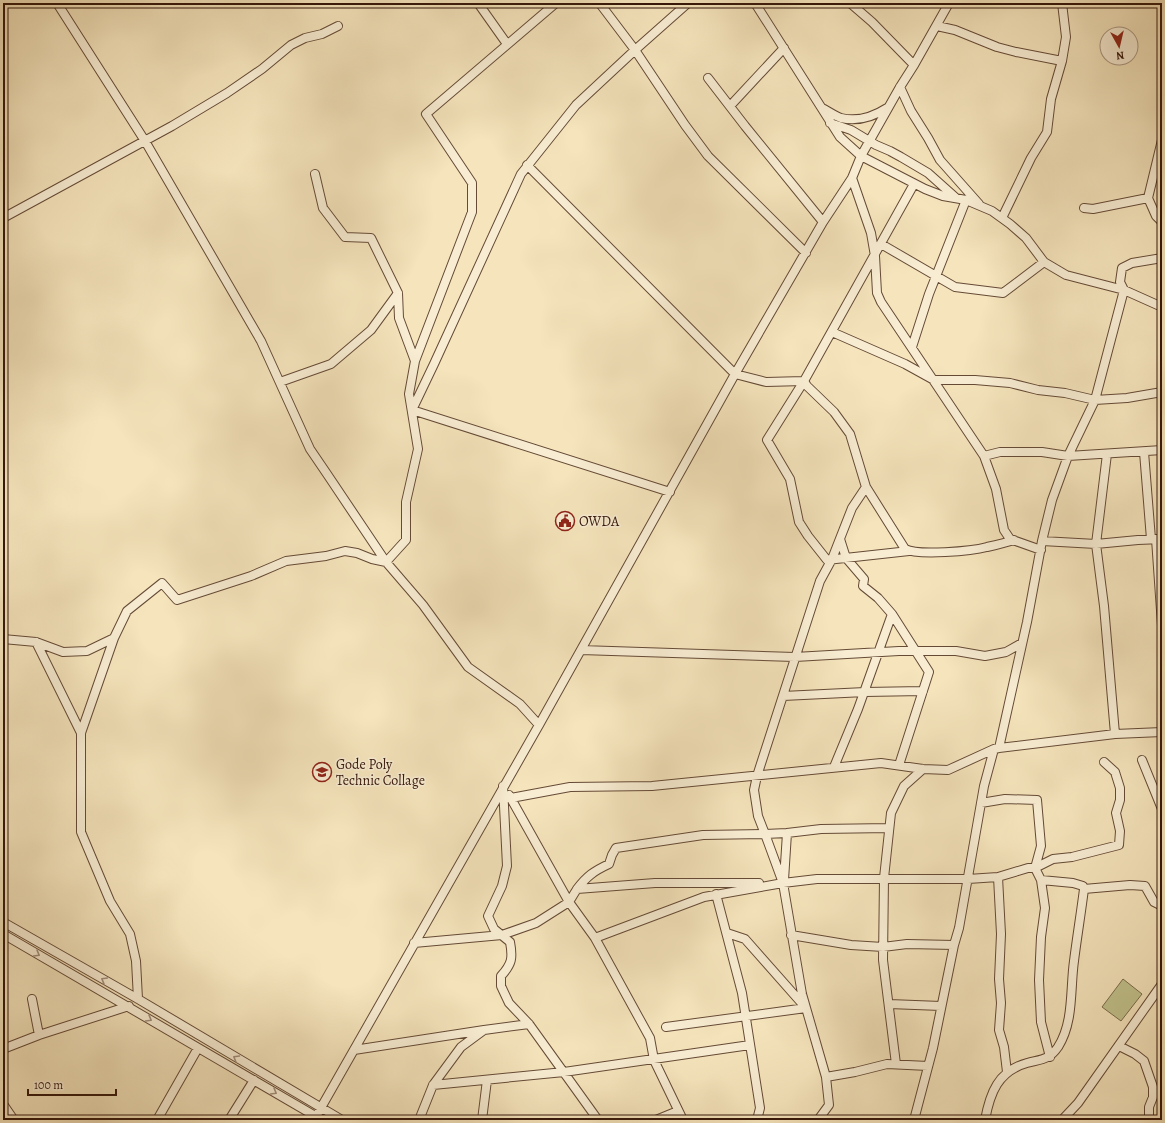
<svg xmlns="http://www.w3.org/2000/svg" width="1165" height="1123" viewBox="0 0 1165 1123" font-family="Alegreya,serif">
  <rect width="100%" height="100%" fill="#f5e4bc"/>
  <filter id="stains"><feTurbulence type="fractalNoise" baseFrequency=".005" numOctaves="4"/><feColorMatrix values="0 0 0 0 .2 0 0 0 0 .09 0 0 0 0 .02 0 0 0 .5 -.17"/></filter>
  <radialGradient id="worn" r=".72"><stop offset=".6" stop-color="#630" stop-opacity="0"/><stop offset="1" stop-color="#630" stop-opacity=".3"/></radialGradient>
  <!-- pitch -->
  <path fill="#c1c28d" stroke="#7b6c4c" d="M1123 979 1142 994 1121 1021 1102 1007Z"/>
  <g fill="none" stroke-linecap="round" stroke-linejoin="round">
    <!-- minor casing -->
    <g stroke="#654a36" stroke-width="10">
      <path id="minor" d="M57 3 145 141 261 341 310 449 327 474 386 562 423 605 468 667 520 704 539 725
        M478 3 507 44
        M755 3 840 137 861 156 925 189 943 196 966 200 992 211 1010 224 1026 238 1044 262 1066 275 1124 290 1162 307
        M850 3 872 22 914 65
        M601 5 635 50 688 3
        M937 26 955 30 997 47 1016 52 1062 61
        M708 78 745 126 823 222
        M900 87 911 111 928 138 940 160 979 204
        M730 106 784 48
        M822 108C828 111 835 116 841 118 858 122 873 117 887 108
        M830 123 851 130 876 145 890 151 901 157 928 173 956 198
        M527 165 735 374 766 382 804 381 807 386 834 412 850 434 866 487 905 549C918 556 972 551 987 547 996 545 1005 543 1014 540
        M852 178 871 233 875 256 877 293 881 302 984 456 996 489 1004 530 1010 539 1041 550
        M1148 198 1162 140
        M1084 208 1093 209 1148 198 1156 216 1162 222
        M3 218 172 126 227 93 262 69 291 45 305 38 322 34 338 26
        M1002 218 1031 158 1047 132 1051 99 1062 61 1066 37 1062 3
        M881 244 955 287 1003 293 1044 262
        M832 332 905 364 934 380H975L1010 383 1038 390 1065 393 1095 400 1127 398 1162 392
        M912 347 929 294 966 200
        M415 361 472 212V183L426 114 556 3
        M280 382 331 364 371 330 398 293
        M1144 452 1151 539
        M1107 454 1096 544 1104 606 1115 734
        M984 456 1000 452H1042L1068 456 1162 450
        M670 492 412 410 434 364 521 174 576 105 635 50 685 125 708 156 806 253
        M1156 539 1162 625
        M1042 541 1096 544 1138 540 1162 539
        M909 551 827 560 808 536 799 522 790 479 767 440 804 381 914 184
        M892 614 929 672 899 765
        M114 638 81 733V832L110 901 130 934 136 961 138 999
        M3 639 36 642 63 652 87 651 114 638 127 611 162 583 177 600 251 576 286 561 326 556 345 551 357 553 372 559 386 562 406 540V502L418 449 409 394 415 361 399 318 398 293 371 238 345 237 323 208 315 174
        M36 642 81 733
        M581 650 795 657 899 651H956L985 656 1006 652 1022 643
        M783 696 865 692 923 691
        M999 748 1115 734 1162 732
        M1142 760 1162 809
        M834 767 858 709 892 614 878 598 863 586 864 579 846 558 840 539
        M503 786 507 866 502 886 488 916 494 929 510 942C513 958 512 964 501 976V986L509 1003 529 1024 598 1120
        M509 795 569 902 595 938 650 1038 654 1060 683 1120
        M511 798 570 787 652 786 881 763 923 769 948 770 994 749
        M981 803 1005 799 1037 800 1041 846 1035 868 1053 859 1072 857 1119 845 1120 831 1116 813 1120 800V788L1115 772 1104 762
        M787 833 765 834 758 816 754 790 757 776 820 581 832 559 852 508 866 487
        M998 877 1001 934 999 979 1001 1003 999 1030 1004 1047 1007 1072
        M784 880 787 833 821 829 889 828
        M1041 880 1045 908 1041 937 1039 980 1041 1022 1050 1057
        M577 889C587 876 594 871 609 864L612 855 616 848 703 835 765 834 783 883 802 994 826 1077 829 1105 818 1120
        M1084 889 1130 885 1145 886 1154 902 1162 906
        M716 894 742 993 760 1108 757 1120
        M3 922 138 999 342 1120
        M3 934 322 1120
        M791 935 851 945 883 947 907 944 954 945
        M595 938 704 897 783 883 817 879H968L998 877 1028 868H1035L1041 880 1073 883 1083 886 1084 889C1081 913 1077 937 1074 961 1070 989 1074 1022 1058 1047 1049 1060 1042 1059 1027 1063 998 1071 990 1093 985 1120
        M414 943 502 935 536 923 569 902 577 889 655 883H759
        M32 999 39 1035
        M889 1004 941 1006
        M666 1027 806 1008 745 939 727 933
        M1119 1046 1135 1054 1144 1061 1153 1087V1097L1149 1107V1120
        M3 1049 39 1035 129 1006
        M354 1050 484 1030
        M896 1064 883 960 884 878 891 813 904 786 923 769
        M826 1077 855 1072 887 1064 928 1066
        M433 1085 564 1072 750 1045
        M3 1104 14 1120
        M157 1120 198 1048
        M229 1120 254 1080
        M314 1120 539 725 735 374 823 222 852 178 861 156 900 87 914 65 949 3
        M419 1120 433 1085 461 1047 484 1030 529 1024
        M482 1120 487 1080
        M656 1120 678 1111
        M914 1120 933 1048 954 945 959 928 984 786 994 749 999 748 1027 622 1042 541 1052 500 1068 456 1095 400 1124 290 1120 282 1122 268 1132 263 1162 258
        M1062 1120 1078 1103 1162 984"/>
    </g>
    <!-- minor -->
    <use href="#minor" stroke="#f8edd3" stroke-width="8"/>
  </g>
  <!-- one-way arrows -->
  <defs><path id="oneway-chevron" d="M-2-3.5L2.5 0L-2 3.5" fill="none" stroke-width="1.6" stroke-linecap="round" stroke-linejoin="round"/></defs>
  <g stroke="#a08c79">
    <use href="#oneway-chevron" transform="translate(37 954) rotate(30)"/>
    <use href="#oneway-chevron" transform="translate(104 980) rotate(-150)"/>
    <use href="#oneway-chevron" transform="translate(149 1019) rotate(30)"/>
    <use href="#oneway-chevron" transform="translate(236 1058) rotate(-149)"/>
    <use href="#oneway-chevron" transform="translate(274 1092) rotate(30)"/>
  </g>
  <!-- icons -->
  <defs>
    <g id="civic-ring" transform="scale(1)"><circle r="9.5" fill="#f8edd3" stroke="#8f2418" stroke-width="1.5"/><path d="M-.6-6.5H3V-4.5H.6V-3L4-1V1h2V6H-6V1h2V-1L-.6-3ZM-1.2 2.5V6h2.4V2.5Z" fill="#8f2418"/></g>
    <g id="school-ring" transform="scale(1)"><circle r="9.5" fill="#f8edd3" stroke="#8f2418" stroke-width="1.5"/><path d="M0-5L7-2L0 1L-7-2ZM-4 1L0 2.5L4 1V4Q0 6-4 4Z" fill="#8f2418"/></g>
  </defs>
  <g fill-rule="evenodd">
    <use href="#civic-ring" x="565" y="521"/>
    <use href="#school-ring" x="322" y="772"/>
  </g>
  <g text-anchor="middle" dominant-baseline="central" stroke-width="3" stroke-linejoin="round" paint-order="stroke">
    <!-- poi labels -->
    <g font-size="14" fill="#35160a" stroke="#f8edd3" text-anchor="start">
      <text x="579" y="521">OWDA</text>
      <text x="336" y="764">Gode Poly<tspan x="336" dy="16">Technic Collage</tspan></text>
    </g>
  </g>
  <!-- margin -->
  <rect width="1165" height="1123" fill="none" stroke="#f5e4bc" stroke-width="16"/>
  <rect x="4" y="4" width="1157" height="1115" fill="none" stroke="#35160a" stroke-width="2"/>
  <rect x="8" y="8" width="1149" height="1107" fill="none" stroke="#35160a"/>
  <!-- north arrow -->
  <g transform="translate(1119 46) rotate(172)"><circle r="19" fill="#f8edd3" stroke="#aa9783"/>
  <path d="M0-3L7 15L0 10L-7 15Z" fill="#8f2418"/>
  <text y="-6" font-size="11" font-weight="bold" text-anchor="middle" fill="#35160a">N</text>
  </g>
  <!-- scale -->
  <path d="M28 1089v6h88v-6" fill="none" stroke="#35160a" stroke-width="2"/>
  <text x="34" y="1089" font-size="12" fill="#35160a" stroke="#f8edd3" stroke-width="3" paint-order="stroke">100 m</text>
  <rect width="100%" height="100%" filter="url(#stains)"/>
  <rect width="100%" height="100%" fill="url(#worn)"/>
</svg>
